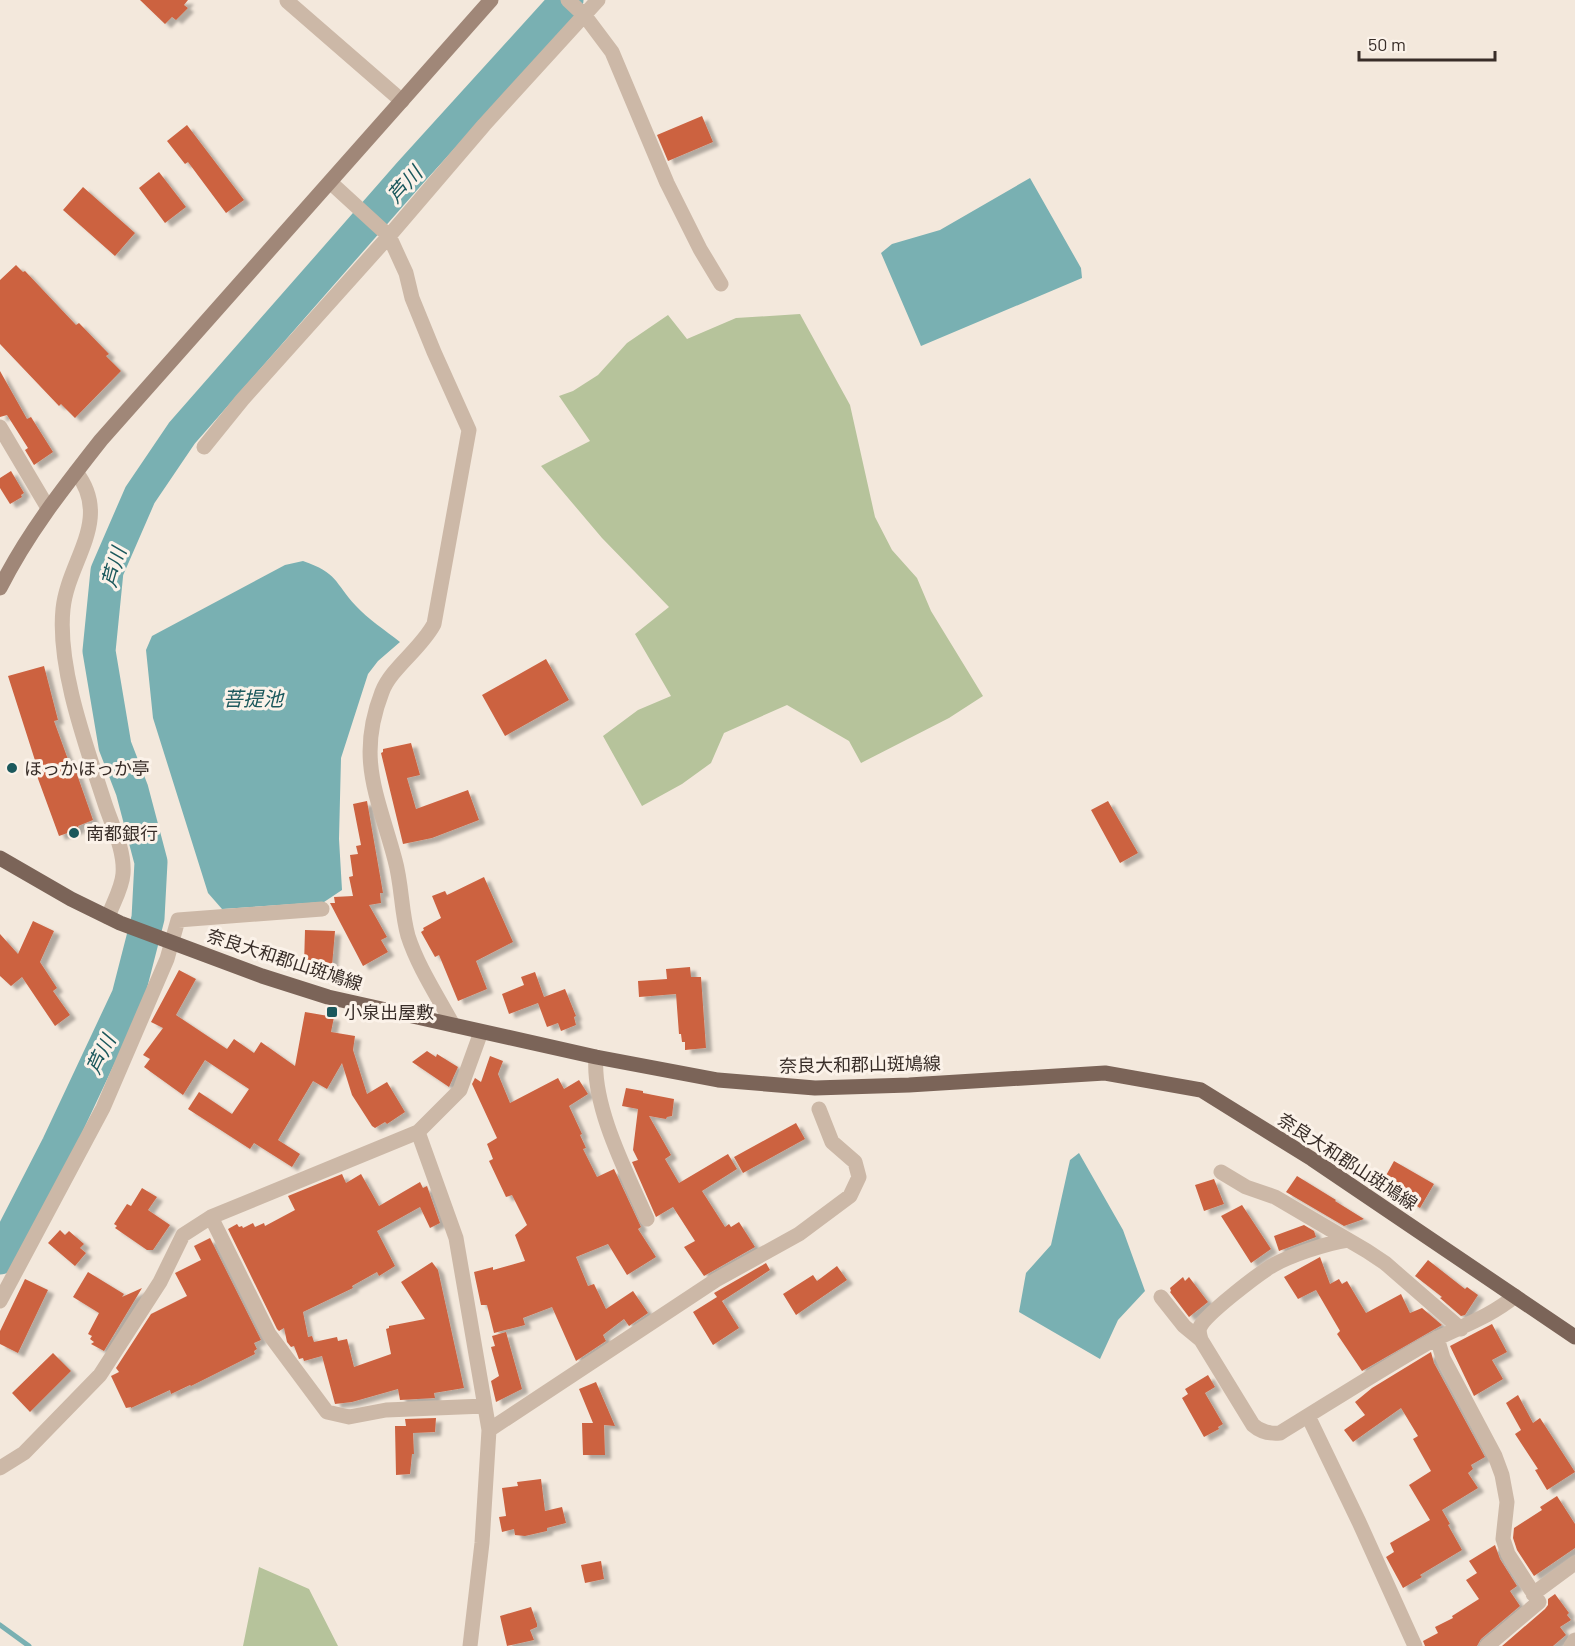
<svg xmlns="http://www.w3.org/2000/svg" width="1575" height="1646" viewBox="0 0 1575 1646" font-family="Barlow,'Noto Sans JP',sans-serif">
  <defs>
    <filter id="shadow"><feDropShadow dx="6" dy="4" stdDeviation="1.5" flood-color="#0004"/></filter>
  </defs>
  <rect width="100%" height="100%" fill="#f3e8dc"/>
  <!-- green -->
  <path fill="#b6c39b" d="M800 314 850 405 875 517 892 550 917 578 931 611 983 696 949 718 861 763 849 741 787 705 724 733 711 763 682 784 642 806 603 736 638 710 671 696 635 634 669 607 602 538 541 466 590 441 559 396 573 391 598 375 627 343 668 315 687 339 736 318Z
    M259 1567 309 1589 338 1646H243Z"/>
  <!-- water -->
  <path fill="#79b0b2" d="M1030 178 1081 268 1082 278 921 346 881 253 892 244 940 230Z
    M303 561C338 573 334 582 356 606 368 619 385 630 400 642L378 661 368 674 341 758 339 839 342 890 324 902 222 909 208 893 153 718 146 650 152 636 285 565Z
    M1079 1153 1123 1230 1145 1291 1118 1320 1100 1359 1019 1312 1026 1273 1051 1245 1070 1160Z"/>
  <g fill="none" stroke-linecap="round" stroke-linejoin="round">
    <!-- stream -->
    <path stroke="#79b0b2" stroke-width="5" d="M0 1625 29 1646"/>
    <!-- river -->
    <path stroke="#79b0b2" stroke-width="33" d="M0 1258 58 1145 128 996 148 918 151 862 132 790 115 746 99 651 107 571 140 495 182 433 410 173 567 0"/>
  </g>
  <!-- building -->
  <path fill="#cc6241" filter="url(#shadow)" d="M140 0H188L184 5 188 8 176 20 172 17 165 24Z
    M702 116 713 142 668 161 657 135Z
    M187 125 244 200 226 213 188 162 185 164 167 141Z
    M159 172 186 207 165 223 139 188Z
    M83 187 135 233 115 256 63 210Z
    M16 265 23 272 25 271 76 325 79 323 109 354 106 356 121 371 75 418 61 404 59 406 0 344V280Z
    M0 371 27 419 31 417 53 452 34 465 25 450 28 448 7 415 0 417Z
    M11 471 24 493 21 495 22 497 10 504 0 488V478Z
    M546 659 569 700 505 736 482 695Z
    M44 666 58 720 54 721 70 765 73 763 93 820 78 826 79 829 59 836 37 776H40L8 676Z
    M411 743 420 775 407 778 416 809 468 790 479 820 432 838 403 844 381 753 383 752V749Z
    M367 801 383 893H380L381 903 369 905 387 937 381 940 388 952 363 966 330 903H335L334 897 353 896 349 877 353 876 350 855 358 854 356 846 361 845 353 804Z
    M1108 801 1138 853 1120 863 1091 810Z
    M484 877 513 942 476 961 487 989 458 1001 439 955 435 957 421 932 424 930 423 928 441 918 432 896 445 891 447 895Z
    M33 921 54 931 40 962 57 988 53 991 70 1015 55 1026 22 977 11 986 0 976V934L18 954Z
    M305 930 335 931 332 966 304 965Z
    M690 967 691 977H701L706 1048 685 1050V1042H682L681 1034H679L676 994 639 997 638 981 667 979 666 969Z
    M179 970 196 979 176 1015 227 1049 234 1039 254 1053 261 1042 295 1066 305 1012 334 1017 331 1032 355 1036 353 1050 367 1094 387 1082 405 1112 387 1124 385 1122 375 1128 372 1126 352 1095 342 1063 327 1089 313 1081 278 1140 300 1154 292 1167 254 1143 250 1149 188 1109 199 1092 232 1114 249 1089 205 1060 183 1095 144 1067 150 1059 143 1055 163 1028 151 1022Z
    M535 972 544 997 565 989 576 1016 574 1017 576 1025 561 1031 558 1023 547 1027 538 1003 509 1014 502 994 524 985 521 977Z
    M427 1051 436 1057 437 1054 458 1067 449 1087 412 1062Z
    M490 1056 503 1061 498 1074 510 1103 558 1078 564 1089 579 1080 588 1094 569 1106 582 1134 580 1135 586 1148 583 1149 597 1177 614 1169 641 1227 638 1229 656 1257 627 1275 608 1244 576 1257 588 1286 594 1284 606 1309 633 1291 648 1313 629 1326 624 1319 603 1335 606 1341 576 1361 552 1307 523 1318 525 1325 494 1333 487 1305H481L474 1272 493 1267V1270L525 1261 515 1235 527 1225 512 1195 506 1197 489 1161 493 1159 487 1144 497 1138 472 1084 475 1078 481 1082Z
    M626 1088 643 1091V1093L674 1099 672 1116 667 1117 666 1119 649 1116 671 1155 665 1159 679 1183 728 1154 737 1169 702 1191 725 1227 729 1224 731 1227 739 1222 755 1247 704 1276 684 1247 695 1241 673 1207 656 1217 632 1162 638 1160 633 1150 638 1109 622 1106Z
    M796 1123 805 1139 743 1173 734 1157Z
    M1394 1161 1434 1184 1420 1208 1403 1198 1406 1194 1383 1181Z
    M342 1174 346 1183 361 1174 379 1206 420 1182 423 1188 427 1186 440 1223 430 1228 420 1207 377 1231 395 1266 379 1276 377 1272 352 1286 353 1288 303 1312 308 1337 312 1336 314 1342 337 1337 338 1341 347 1339 354 1367 391 1354 386 1329 389 1328V1326L425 1319 401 1282 432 1262 438 1270 464 1388 434 1393 435 1398 400 1400 398 1389 352 1402 335 1404 322 1356 304 1361 303 1358 299 1359 294 1346 291 1347 287 1342 284 1328 279 1331 277 1329 228 1229 237 1224 239 1227 242 1226 243 1228 253 1223 255 1227 264 1223 265 1226 295 1210 288 1196Z
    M1297 1176 1336 1200 1335 1201 1364 1219 1344 1226 1286 1192Z
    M1214 1179 1224 1204 1204 1211 1195 1185Z
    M142 1188 157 1197 148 1210 170 1225 153 1250H147L115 1228 117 1226 114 1224 127 1204 131 1206Z
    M1242 1205 1271 1249 1251 1263 1221 1216Z
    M1304 1225 1314 1231 1316 1237 1279 1251 1274 1236Z
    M60 1230 65 1235 69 1231 84 1244 80 1248 86 1253 75 1266 48 1243Z
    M210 1238 261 1340 254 1343 257 1349 254 1351 255 1354 191 1386 190 1385 171 1394 170 1390 131 1408V1407L126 1408 111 1376 119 1372 116 1368 151 1314 187 1296 175 1273 201 1260 194 1246Z
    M1320 1257 1330 1284 1339 1279 1342 1284 1347 1281 1366 1313 1401 1294 1410 1313 1422 1308 1442 1325 1362 1371 1337 1334 1340 1331 1316 1290 1298 1299 1284 1277Z
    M1428 1260 1465 1289 1467 1287 1478 1295 1465 1315 1461 1316 1440 1298 1442 1297 1415 1276Z
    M766 1263 770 1270 722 1301 739 1328 713 1345 693 1312 717 1297 714 1293Z
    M837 1266 847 1280 796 1315 783 1294 813 1275 817 1281Z
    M88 1272 124 1294 122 1297 142 1288 104 1351 91 1344 94 1342 90 1339 92 1336 88 1334 99 1313 73 1297Z
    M1183 1277 1185 1281 1189 1277 1208 1302 1189 1317 1170 1292 1171 1291 1170 1288Z
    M25 1279 48 1290 18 1353 0 1344V1331Z
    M1492 1324 1507 1352 1492 1360 1503 1379 1474 1396 1450 1346Z
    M506 1332 522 1389 496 1402 491 1381 499 1376 491 1347 495 1346 492 1336Z
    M1431 1352 1434 1363 1485 1457 1471 1465 1473 1469 1468 1473 1478 1488 1442 1510 1450 1524 1448 1525 1462 1550 1420 1575 1422 1577 1403 1588 1386 1557 1394 1552 1390 1543 1430 1520 1409 1485 1431 1471 1413 1439 1418 1436 1401 1408 1353 1442 1344 1430 1365 1415 1355 1402 1372 1388Z
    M53 1353 71 1371 30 1412 12 1393Z
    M1208 1375 1215 1387 1205 1393 1223 1424 1218 1427 1219 1429 1204 1437 1182 1398 1188 1394 1185 1389Z
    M596 1382 615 1426 604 1425 605 1455H583L582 1423H593L579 1389Z
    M1518 1395 1533 1423 1540 1418 1575 1472 1547 1490 1535 1470 1538 1469 1515 1434 1521 1430 1506 1403Z
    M436 1418 435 1432 413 1433 414 1454H412L410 1474 396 1475 395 1426H406L405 1419Z
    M541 1479 545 1511 562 1507 566 1523 547 1528V1531L525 1536 515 1535 514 1529 502 1532 499 1517 506 1516 502 1488 518 1486 517 1482Z
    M1557 1496 1575 1524V1548L1534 1576 1517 1550 1513 1538 1514 1528 1542 1510 1540 1507Z
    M1495 1545 1500 1559 1517 1586 1510 1591 1520 1606 1481 1639 1477 1646H1425L1423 1641 1438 1633 1435 1627 1453 1618 1452 1616 1479 1599 1466 1580 1477 1573 1469 1561Z
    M601 1561 604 1579 585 1583 581 1565Z
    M1555 1594 1569 1613 1567 1615 1571 1620 1560 1627 1566 1635 1553 1646H1502L1545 1609 1548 1605V1599Z
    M531 1607 537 1624V1627L530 1630 534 1640 507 1646 500 1616Z"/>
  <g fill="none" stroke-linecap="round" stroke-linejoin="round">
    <!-- street -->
    <path stroke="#ccb8a7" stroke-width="15" d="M568 0 585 16 612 52 667 183 700 249 721 284
      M287 1 402 101
      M330 182 389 236 406 273 412 298 434 352 469 430 434 624C421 649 391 668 382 692 356 759 378 796 395 860 402 885 401 911 408 936 418 967 438 997 453 1025
      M0 427 48 508
      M204 447 242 400 389 236 484 125 598 0
      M76 472C113 520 68 560 63 609 57 668 87 748 105 804 112 825 125 851 123 874 122 888 113 903 108 917
      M596 1057C592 1107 627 1173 647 1219
      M418 1132 456 1238 489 1430 482 1543 470 1646
      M1221 1172 1246 1187 1275 1197 1367 1251 1385 1263 1461 1329
      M211 1217 269 1334 327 1412 349 1417 386 1410 485 1406
      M1161 1297 1184 1326 1201 1340 1253 1425C1261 1432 1269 1434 1280 1433 1329 1403 1377 1372 1426 1344 1456 1328 1489 1318 1515 1296
      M0 1301 103 1108 167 959 178 920 322 909
      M1437 1338 1443 1358 1495 1456 1502 1475 1507 1502 1503 1539 1508 1554 1539 1602 1487 1646
      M1201 1340C1200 1335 1198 1332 1200 1327 1206 1314 1256 1276 1270 1267 1288 1256 1327 1243 1348 1240
      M1308 1416 1359 1522 1415 1646
      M489 1430 716 1280 799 1234 850 1196 859 1177 855 1162 832 1142 819 1109
      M0 1468 24 1453 100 1375 160 1282 183 1235 211 1217 418 1132 460 1090 481 1032
      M1533 1594 1575 1563
      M1571 1646 1575 1640"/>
    <!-- secondary -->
    <path stroke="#a08778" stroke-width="15" d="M0 588C27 534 64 487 101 440L491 0"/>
    <!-- primary -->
    <path stroke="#7b6458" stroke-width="15" d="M0 858 71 899 120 923 262 976 328 997 596 1057 718 1080 815 1088 909 1085 1105 1073 1201 1090 1312 1159 1575 1337"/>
  </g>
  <!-- markers -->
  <g fill="#1b585c" stroke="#fbf2e9" stroke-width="2">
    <circle cx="12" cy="768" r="6"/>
    <circle cx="74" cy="833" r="6"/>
    <rect x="326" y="1006" width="12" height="12" rx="3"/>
  </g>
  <g text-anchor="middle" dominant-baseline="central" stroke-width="6" stroke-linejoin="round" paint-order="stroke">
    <!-- poi labels -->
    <g font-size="18" fill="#382d28" stroke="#fbf2e9" text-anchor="start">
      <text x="24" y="768">ほっかほっか亭</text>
      <text x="86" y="833">南都銀行</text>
      <text x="344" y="1012">小泉出屋敷</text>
    </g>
    <!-- street labels -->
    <g font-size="18" fill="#382d28" stroke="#fbf2e9">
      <text transform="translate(285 959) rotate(18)">奈良大和郡山斑鳩線</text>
      <text transform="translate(860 1064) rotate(-1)">奈良大和郡山斑鳩線</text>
      <text transform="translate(1348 1161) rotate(33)">奈良大和郡山斑鳩線</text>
    </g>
    <!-- water labels -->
    <g font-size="20" font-style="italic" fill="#1b585c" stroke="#fbf2e9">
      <text transform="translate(404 184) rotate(-48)">芦川</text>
      <text transform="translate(113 567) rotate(-74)">芦川</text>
      <text x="253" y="698">菩提池</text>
      <text transform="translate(100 1054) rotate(-64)">芦川</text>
    </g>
  </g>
  <!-- scale -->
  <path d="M1359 51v9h136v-9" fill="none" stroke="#382d28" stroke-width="3"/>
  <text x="1368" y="51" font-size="18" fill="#382d28" stroke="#fbf2e9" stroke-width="4.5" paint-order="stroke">50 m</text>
</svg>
